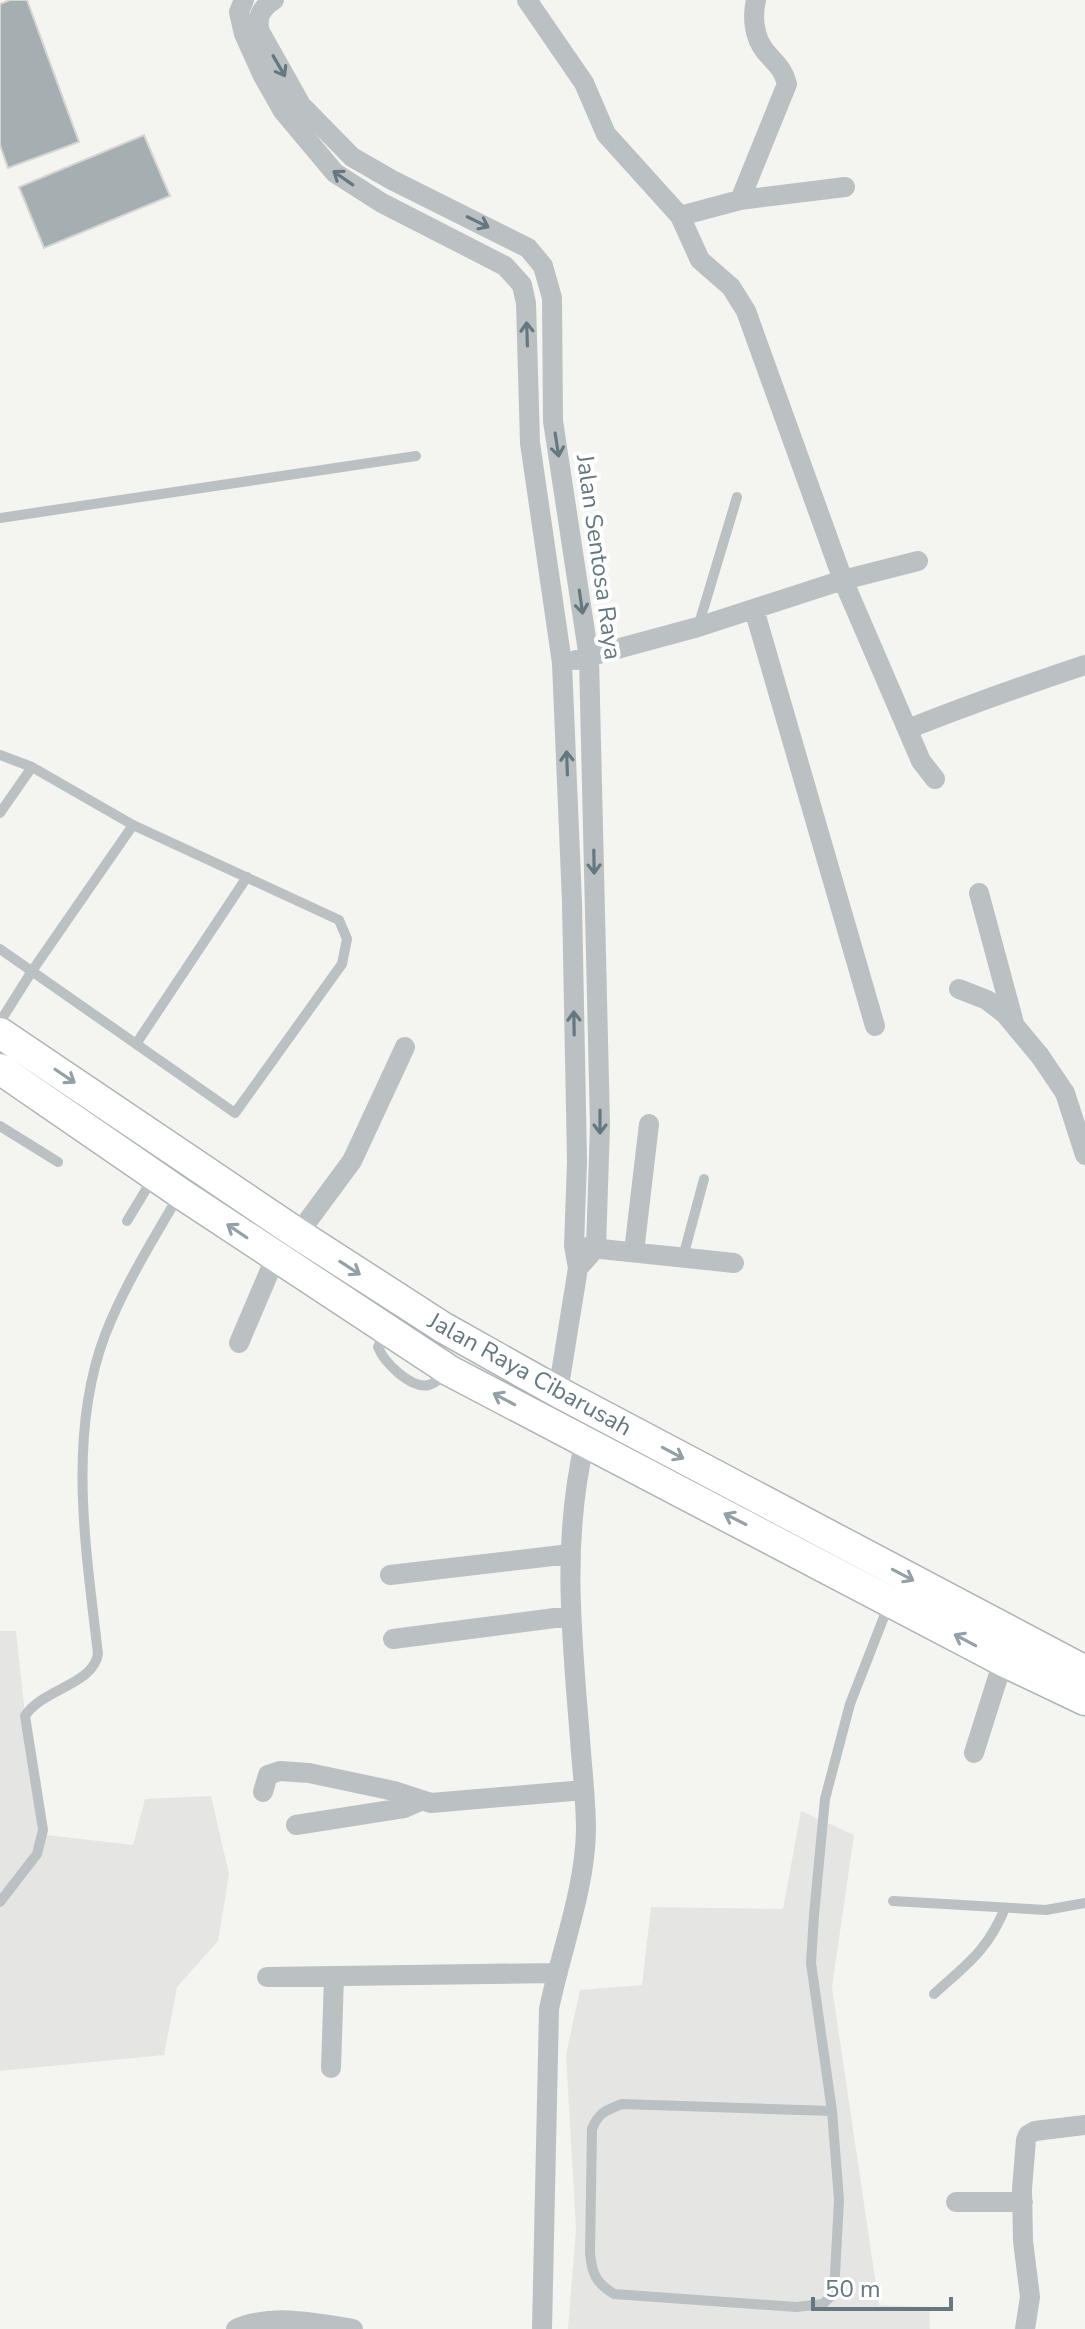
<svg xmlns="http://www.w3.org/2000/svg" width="1085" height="2329" viewBox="0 0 1085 2329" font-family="'Nunito Sans',sans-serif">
  <rect width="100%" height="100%" fill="#f4f4f1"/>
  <!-- built -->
  <path fill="#e5e5e4" d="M0 1631H16L38 1834 133 1845 145 1799 211 1796 229 1874 218 1941 177 1987 164 2055 0 2071Z
    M801 1811 854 1835 832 1987 879 2305 929 2307 930 2329H568L576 2229 566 2055 580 1990 642 1985 651 1907 783 1909Z"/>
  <!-- building -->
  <path fill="#a5aeb1" stroke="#d5d5d3" stroke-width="2" d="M10 0H27L79 142 8 168 0 145V4Z
    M144 135 170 196 44 248 19 187Z"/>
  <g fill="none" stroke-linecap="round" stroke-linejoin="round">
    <!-- primary casing -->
    <g stroke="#aeb4b7" stroke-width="33">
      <path id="primary" d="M0 1033 298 1234 444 1328 558 1392 1085 1671
        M0 1069 180 1193 450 1371 1003 1661 1085 1700"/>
    </g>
    <!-- lane -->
    <path stroke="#bbc0c2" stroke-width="10" d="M0 518 416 456
      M698 627 737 497
      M0 755 32 767 133 825 339 920 347 939 342 964 235 1113 0 949
      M0 813 32 767
      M0 1022 32 971 133 825
      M136 1044 247 877
      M0 1126 58 1162
      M127 1221 153 1178
      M683 1257 704 1179
      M385 1332 378 1347C384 1362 410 1389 429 1385 435 1383 441 1378 446 1374
      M893 1901 1046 1910 1085 1903
      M0 1902 37 1854 43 1830 25 1716C42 1689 93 1685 98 1654 86 1550 67 1436 105 1335 124 1286 153 1240 179 1195
      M934 1994C967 1964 988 1950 1005 1908
      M832 2111 622 2104C606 2110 598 2113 592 2129L590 2253C592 2274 596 2283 614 2294L796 2307 823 2304 834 2293 839 2200 832 2111 811 1963 814 1915 825 1799 850 1704 889 1604"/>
    <!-- street -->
    <path stroke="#bbc0c2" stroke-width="20" d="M244 0 239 12 244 34 262 74 283 111 335 173 382 203 505 266 522 285 526 303 530 443 562 663 572 902 577 1161 574 1246 578 1268 558 1392
      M274 0C261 8 256 18 260 32L301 105 352 157 392 180 528 248 543 266 552 298 553 421 589 658 600 1125 596 1248 578 1268
      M527 0 584 83 606 134 680 216 700 260 731 287 746 311 843 580 921 761 935 779
      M740 200 787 84C783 68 775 63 765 51 754 37 752 17 756 0
      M680 216 740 200 845 187
      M754 609 875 1026
      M576 660 698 627 843 580 918 561
      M908 729C966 706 1025 685 1085 665
      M979 893 1014 1023
      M959 989 987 1000 1005 1014 1040 1056 1065 1093 1085 1155
      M298 1234 352 1161 405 1047
      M582 1247 734 1263
      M634 1252 649 1124
      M239 1343 276 1256
      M390 1575 570 1554
      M393 1639 570 1616
      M974 1753 1003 1661
      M263 1792 268 1775 280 1771 309 1773 394 1791 431 1803 584 1790
      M296 1825 404 1808 420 1801
      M267 1977 555 1973
      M331 2068 334 1977
      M956 2202H1023
      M236 2329C271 2313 316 2323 353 2329
      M542 2329 549 2009C561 1950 585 1890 586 1830 586 1800 582 1769 580 1739 572 1637 561 1542 585 1441
      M1025 2329 1030 2297 1023 2241 1022 2189 1026 2140 1028 2135 1035 2131 1085 2125"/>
    <!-- primary -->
    <use href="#primary" stroke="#fff" stroke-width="30"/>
  </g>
  <!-- one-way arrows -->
  <defs><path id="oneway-shaft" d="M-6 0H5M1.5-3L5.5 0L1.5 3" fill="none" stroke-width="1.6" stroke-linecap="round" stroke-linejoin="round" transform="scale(2)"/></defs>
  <g stroke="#657880">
    <use href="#oneway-shaft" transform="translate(279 66) rotate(60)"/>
    <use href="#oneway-shaft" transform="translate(343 178) rotate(-145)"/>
    <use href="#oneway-shaft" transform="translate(478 222) rotate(26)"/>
    <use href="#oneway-shaft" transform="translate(527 334) rotate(-92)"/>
    <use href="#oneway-shaft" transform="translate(557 445) rotate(81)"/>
    <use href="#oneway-shaft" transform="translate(581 602) rotate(82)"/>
    <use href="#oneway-shaft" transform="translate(567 763) rotate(-92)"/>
    <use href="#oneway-shaft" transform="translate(594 862) rotate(89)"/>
    <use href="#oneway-shaft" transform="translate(574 1023) rotate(-91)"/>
    <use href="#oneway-shaft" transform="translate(600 1122) rotate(90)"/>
  </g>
  <g stroke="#93a0a6">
    <use href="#oneway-shaft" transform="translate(65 1076) rotate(34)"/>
    <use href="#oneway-shaft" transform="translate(237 1231) rotate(-146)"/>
    <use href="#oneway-shaft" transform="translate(350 1268) rotate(33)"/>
    <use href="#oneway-shaft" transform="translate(504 1399) rotate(-152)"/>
    <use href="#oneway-shaft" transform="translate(673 1453) rotate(28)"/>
    <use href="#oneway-shaft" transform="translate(735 1519) rotate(-153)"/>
    <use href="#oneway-shaft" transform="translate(903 1575) rotate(28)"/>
    <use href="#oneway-shaft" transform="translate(965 1640) rotate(-152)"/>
  </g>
  <g text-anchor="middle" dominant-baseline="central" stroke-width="8" stroke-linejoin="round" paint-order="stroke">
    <!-- street labels -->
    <g font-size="24" fill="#657880" stroke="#fff">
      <text transform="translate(599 557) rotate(82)">Jalan Sentosa Raya</text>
      <text transform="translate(530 1374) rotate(29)">Jalan Raya Cibarusah</text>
    </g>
  </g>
  <!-- scale -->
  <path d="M813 2297v12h138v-12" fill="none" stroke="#657880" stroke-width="4"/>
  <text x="825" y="2297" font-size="24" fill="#657880" stroke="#ffffff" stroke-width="6" paint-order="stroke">50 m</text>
</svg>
